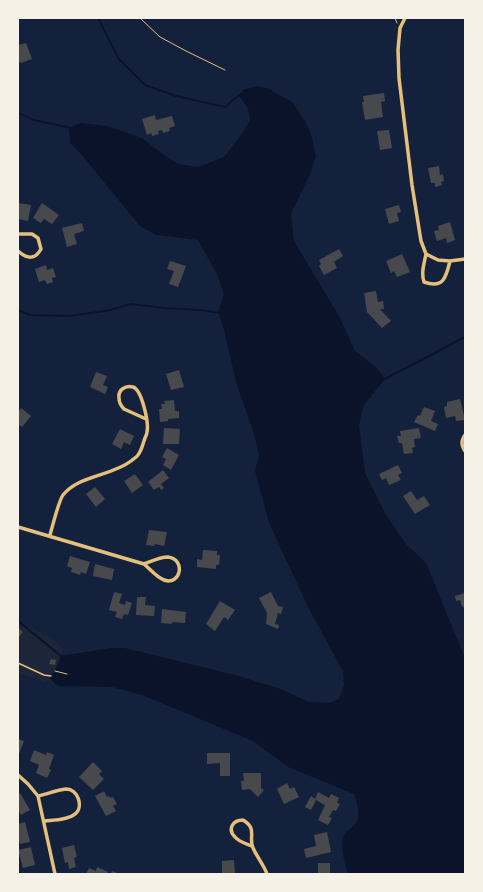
<svg xmlns="http://www.w3.org/2000/svg" width="483" height="892" viewBox="0 0 483 892" font-family="'Noto Sans',sans-serif">
  <rect width="100%" height="100%" fill="#14213d"/>
  <!-- green -->
  <path fill="#1d2539" d="M18 625 31 628 52 638 63 649 54 673 51 674 50 679 44 682 18 673Z"/>
  <!-- water -->
  <path fill="#0b132b" d="M258 86 269 89 292 102 305 121 312 137 316 156 310 174 291 214 294 241 339 316 355 351 377 368 385 379 364 405 359 425 365 473 386 515 406 544 426 563 465 658V874H349C344 867 340 842 344 835 347 830 355 827 357 821 360 812 357 802 354 794L288 767 253 741 142 695 112 687 58 686 50 679 51 674 54 673 61 656 110 648H125L239 676 281 689 309 702 329 703 339 699 344 685 343 671 309 609 269 523 255 471 259 455 254 434 236 382 224 330 218 312 224 294 217 274 198 240 156 235 140 226 80 153 70 143 69 128 80 123 107 126 142 138 160 152 178 164 198 167 224 157 241 135 250 120 248 109 239 95 244 89Z"/>
  <g fill="none" stroke-linecap="round" stroke-linejoin="round">
    <!-- stream -->
    <path stroke="#0b132b" stroke-width="2" d="M98 18 119 59 145 85 176 96 225 107 239 95 241 97
      M18 113 34 120 71 128
      M18 310 30 315 68 316 106 311 131 304 164 308 200 310 220 313
      M383 380 465 337
      M18 621 61 656H64"/>
  </g>
  <!-- building -->
  <path fill="#48494c" d="M26 43 32 59 21 63 20 62H18V45Z
    M384 93 385 101 381 102 383 117 365 120 362 102H364L363 96Z
    M155 115 156 120 172 116 175 126 169 128 170 131 163 133 162 130 158 131 159 134 152 136 151 133 147 135 142 119Z
    M389 130 392 148 380 150 377 131Z
    M439 166 440 175 443 174 444 181 441 182 442 185 435 187V183H431L428 168Z
    M18 203 31 205 28 221 18 219Z
    M42 203 59 215 52 224 44 219 41 223 33 218Z
    M399 205 401 212 397 213 399 221 389 224 385 209Z
    M450 222 455 240 447 243 446 238 437 241 434 231 439 230 438 226Z
    M82 223 84 231 74 234 77 244 67 247 62 228Z
    M339 249 343 256 334 262 337 268 324 275 319 266 321 264 319 260Z
    M402 254 410 272 397 277 394 271 391 273 386 261Z
    M170 261 186 266 178 287 169 284 174 271 167 269Z
    M46 265 47 270 53 268 56 277 52 278 53 282 47 284 45 280 39 282 35 269Z
    M376 291 378 302 383 301 384 309H380L391 321 382 328 367 312 364 293Z
    M179 370 184 387 171 390 166 374Z
    M96 372 107 376 103 385 108 387 105 394 90 387Z
    M460 399 465 420 456 421 455 416 446 418 444 407 447 406V402Z
    M174 400 175 411H179V418L168 419V421L160 422 159 409H162L161 404H165L164 401Z
    M424 407 435 411 431 421 438 424 435 431 414 422 418 415 420 416Z
    M21 408 31 416 22 427 18 424V413Z
    M164 428 180 429 179 444H163Z
    M419 428 421 438 414 439 415 447 412 448 413 453 404 454 402 443H399L397 436H401L400 431Z
    M120 429 134 436 130 445 124 442 121 449 112 444Z
    M167 448 179 455 171 470 163 465 166 459 162 457Z
    M398 465 402 473 398 475 401 480 389 485 386 478 382 480 379 474Z
    M163 470 169 478 161 484 164 488 161 490 159 487 154 490 148 482Z
    M135 474 143 485 132 493 124 481Z
    M95 487 105 499 96 507 86 494Z
    M411 491 417 500 424 496 430 505 415 514 403 496Z
    M149 530 167 532 164 546 155 544 154 546 146 545Z
    M203 550 217 551V555H220L219 565H216V569L197 567V559L202 560Z
    M70 556 90 562 86 574 81 572 80 575 71 572 72 568 67 566Z
    M95 564 114 569 112 580 93 576Z
    M114 592 122 594 119 603 125 605 126 601 132 603 128 615 124 614 122 619 115 617 117 612 109 610Z
    M271 592 278 606 283 607 281 614 278 613 275 624 279 625 278 629 266 624 267 613 259 598Z
    M465 593V610L463 606 462 607 460 600 456 601 455 596Z
    M137 597H146L145 605 155 606 154 616 136 615Z
    M220 601 235 610 228 620 224 617 215 631 206 624Z
    M162 609 186 612 185 623 172 622V624L161 623Z
    M18 628 23 632 19 637 18 636Z
    M51 659 56 660 55 665 49 664Z
    M18 739 24 741 19 754 18 753Z
    M34 750 46 755 47 752 54 755 49 769 51 770 47 778 36 773 39 765 30 761Z
    M207 753H230V776H220V763L207 764Z
    M93 762 102 771 99 774 104 779 93 790 79 777Z
    M243 773H261V788L264 790 258 797 250 789 242 790 241 781H244Z
    M287 783 290 789 294 787 299 797 284 804 277 789Z
    M104 791 107 797 109 796 110 798 113 797 117 804 113 806 116 811 106 816 95 796Z
    M318 792 329 798 331 794 339 798 337 803 340 804 336 811 333 810 329 817 332 818 328 825 318 820 325 805 316 800 311 810 305 807 311 796 315 799Z
    M20 793 30 810 21 815 18 809V795Z
    M25 822 30 842 20 844 18 838V824Z
    M327 832 331 852 306 858 304 849 316 846 314 835Z
    M74 845 77 857 74 858 76 867 69 869 68 862 65 863 62 848Z
    M31 847 35 865 23 868 18 850Z
    M234 860 235 874H222V861Z
    M318 863H330V873H335V874H318Z
    M97 867 108 872 107 874H86L89 868 96 871Z
    M112 871 120 874H111Z"/>
  <g fill="none" stroke-linecap="round" stroke-linejoin="round">
    <!-- path -->
    <path stroke="#e5c07b" stroke-width="1" d="M140 18 160 37 186 51 225 70
      M395 18 397 23
      M55 671 67 674"/>
    <!-- service -->
    <path stroke="#e5c07b" stroke-width="1.5" d="M18 663 44 675 51 676"/>
    <!-- minor -->
    <path stroke="#e5c07b" stroke-width="3.5" d="M405 18 400 28 398 50 399 78 412 185 421 241 426 254 438 260 450 261 465 259
      M18 234H32L38 238 41 249C35 260 27 259 18 251
      M426 254C424 264 421 273 424 282 444 289 446 277 450 261
      M465 435C461 441 461 445 465 451
      M18 527 144 564C150 569 156 577 164 580 181 586 186 559 168 557 160 557 152 561 144 564
      M50 535C52 528 59 500 63 495 79 475 112 476 131 461 133 459 137 457 138 455 142 450 143 443 145 438 146 436 147 434 147 432 149 423 142 390 133 387 125 385 118 390 119 398 119 402 121 406 124 409L146 419
      M18 775 28 784 38 796 55 874
      M38 796C47 794 57 790 66 789 78 789 84 807 75 814 68 820 54 820 45 821
      M252 846C247 844 239 842 235 837 227 829 233 820 243 820 256 828 250 834 252 845 254 853 264 865 267 874"/>
  </g>
  <!-- border -->
  <rect width="483" height="892" fill="none" stroke="#f6f1e7" stroke-width="38"/>
</svg>
